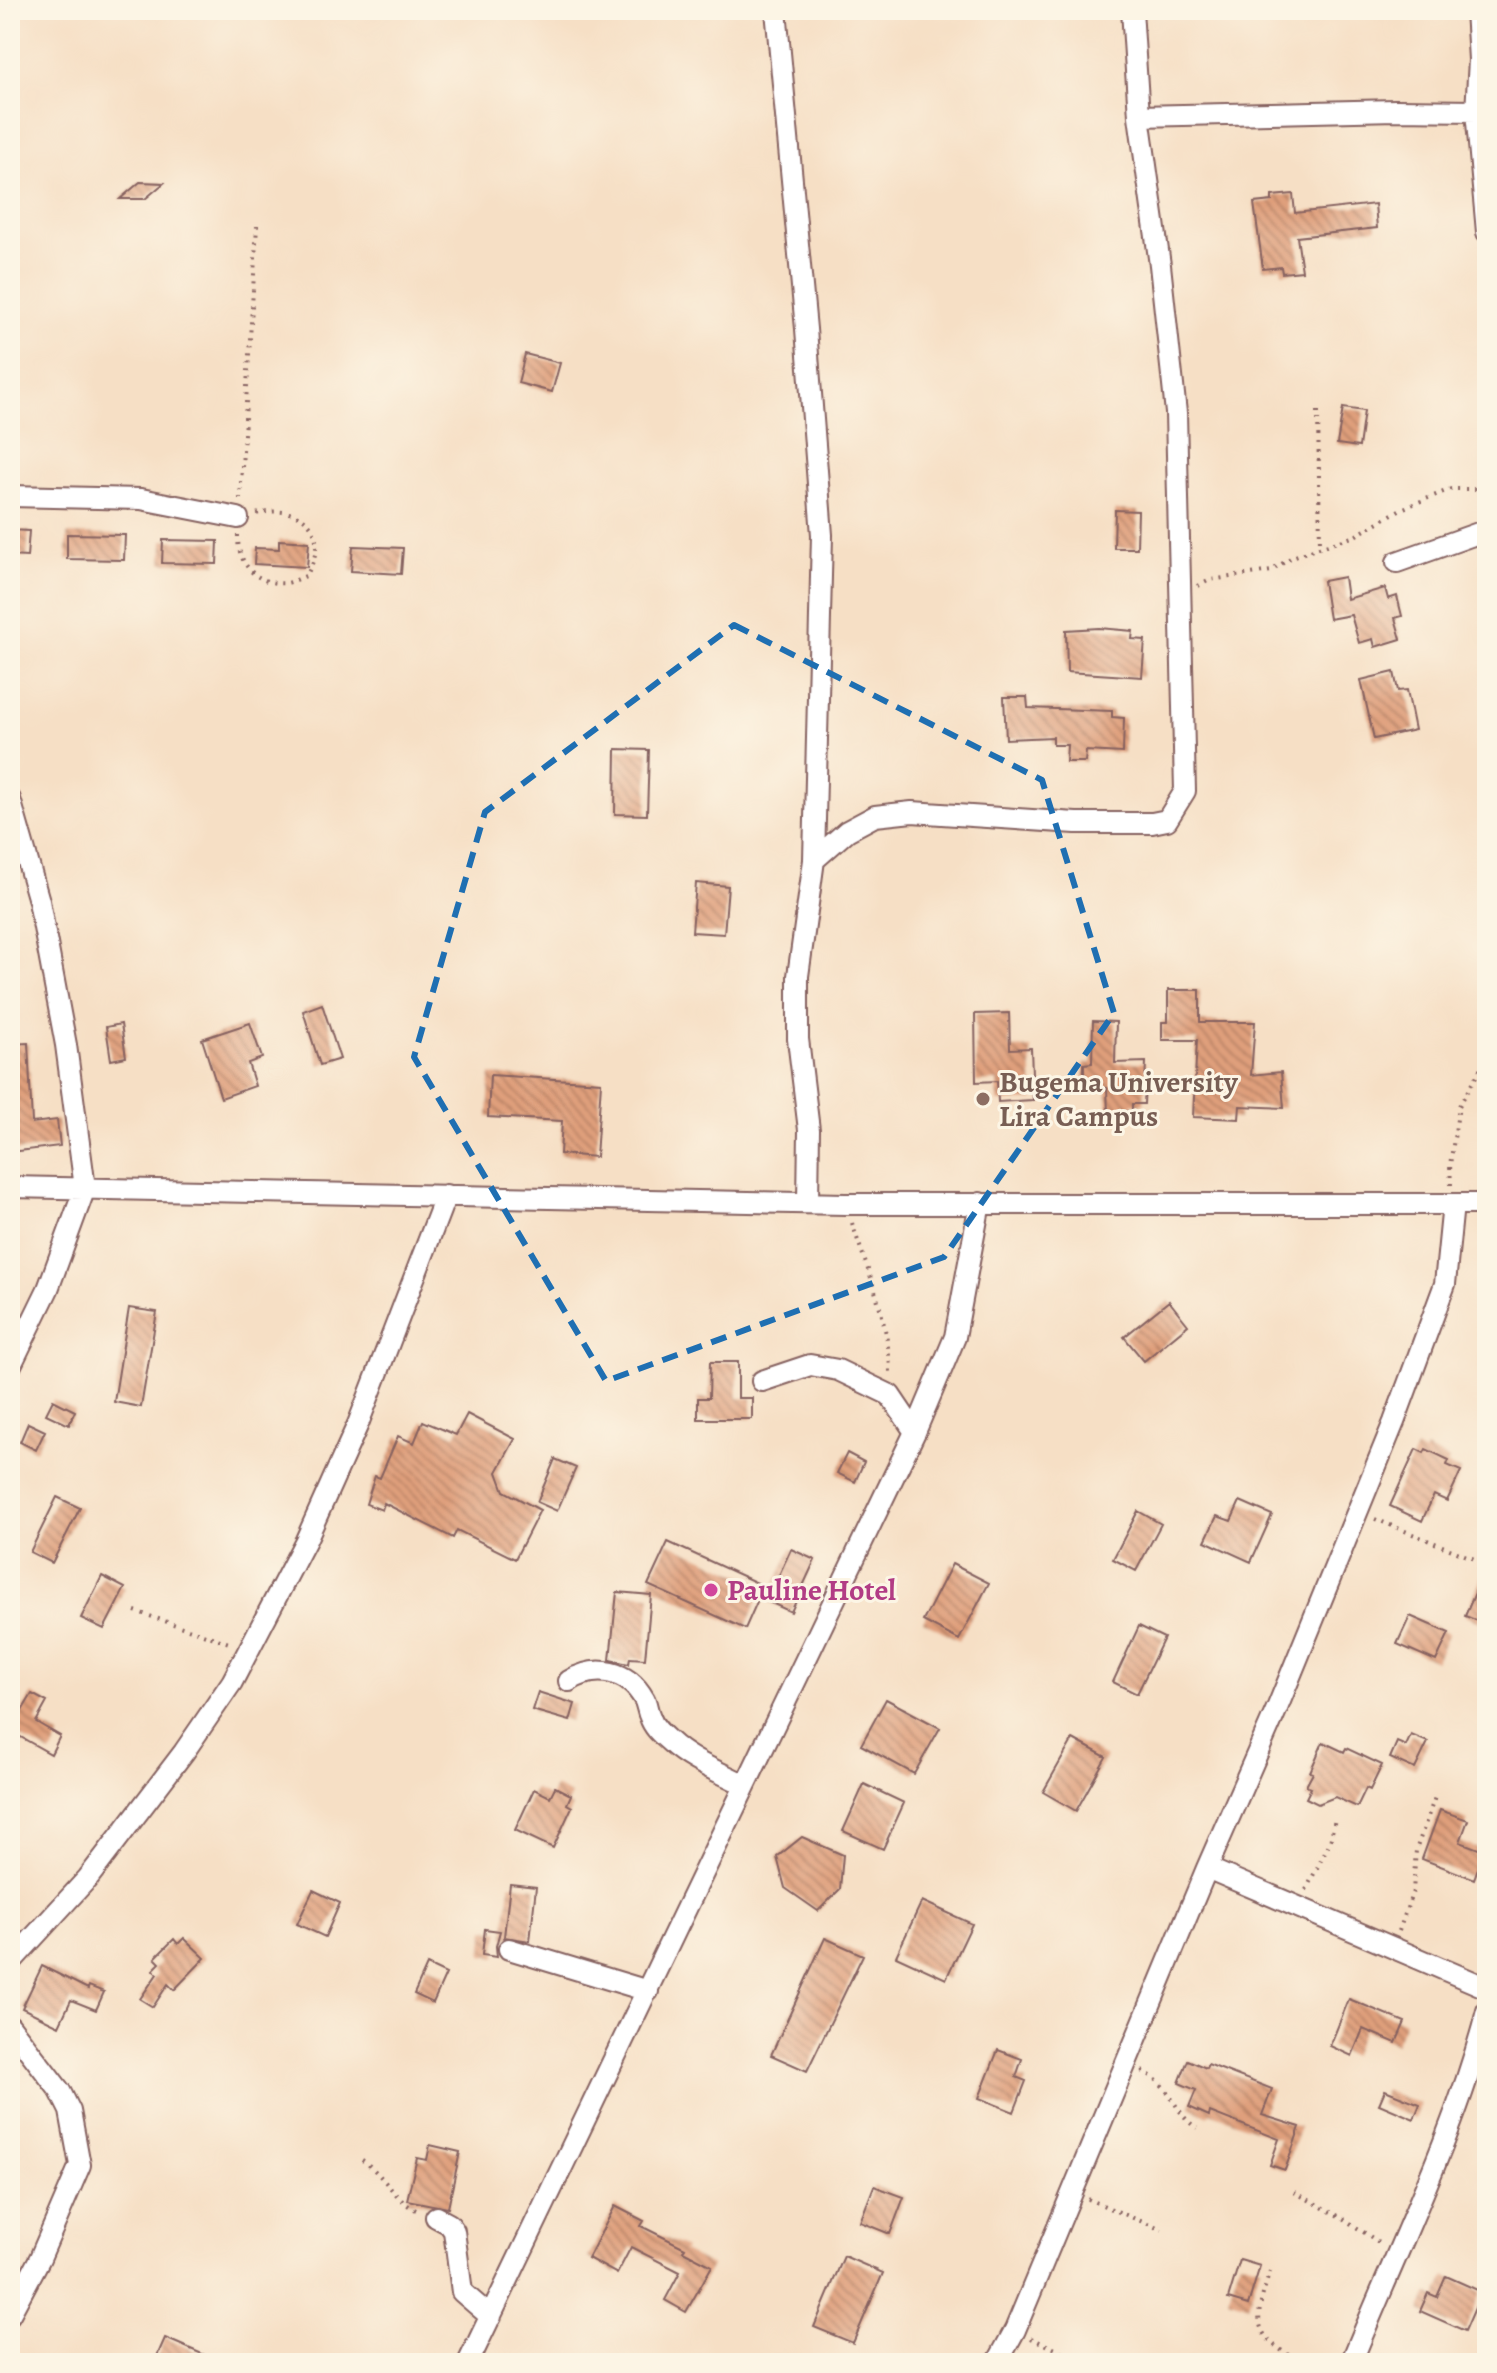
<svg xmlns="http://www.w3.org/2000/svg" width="1497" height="2373" viewBox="0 0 1497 2373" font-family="Alegreya,serif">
  <defs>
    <pattern id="building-back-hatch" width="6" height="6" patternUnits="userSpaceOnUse" patternTransform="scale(2)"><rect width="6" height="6" fill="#df9f7b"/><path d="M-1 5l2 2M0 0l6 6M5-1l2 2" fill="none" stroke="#b78165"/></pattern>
  </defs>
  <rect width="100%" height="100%" fill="#fcf5e5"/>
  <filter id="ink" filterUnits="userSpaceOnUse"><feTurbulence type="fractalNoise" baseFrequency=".0125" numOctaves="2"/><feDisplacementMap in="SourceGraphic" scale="16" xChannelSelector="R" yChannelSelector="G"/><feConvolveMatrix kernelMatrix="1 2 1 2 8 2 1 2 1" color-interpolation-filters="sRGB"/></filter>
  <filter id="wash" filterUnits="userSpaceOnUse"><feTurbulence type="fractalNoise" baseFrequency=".006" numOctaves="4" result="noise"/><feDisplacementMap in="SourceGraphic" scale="32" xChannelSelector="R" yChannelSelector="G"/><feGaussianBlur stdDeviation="1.8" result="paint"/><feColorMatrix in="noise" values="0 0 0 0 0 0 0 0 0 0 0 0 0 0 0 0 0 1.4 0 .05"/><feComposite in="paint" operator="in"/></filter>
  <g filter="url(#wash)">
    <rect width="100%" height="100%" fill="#f6dfc5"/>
    <g id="blocks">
      <!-- building -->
      <path fill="url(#building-back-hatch)" d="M140 182 164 183 145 199H120Z
        M1293 194 1295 213 1375 204 1377 228 1297 237 1302 271 1282 273 1281 267 1263 269 1254 203 1272 201V196Z
        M525 354 560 363 552 392 518 383Z
        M1343 408 1364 411 1359 447 1337 444Z
        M1115 510 1138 511 1137 548H1114Z
        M10 530 29 531 27 557 10 556Z
        M67 534 125 535 124 560 67 559Z
        M163 540 218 541 217 564 162 563Z
        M279 540 309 542 307 567 254 564 255 548 279 549Z
        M353 546 403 548 401 574 351 571Z
        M1344 577 1347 599 1385 588 1388 599 1397 596 1402 616 1395 618 1401 639 1375 647 1373 639 1359 643 1351 615 1329 619 1323 581Z
        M1099 628 1133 631 1132 639 1145 640 1142 677 1067 672 1066 630Z
        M1394 672 1398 691 1407 690 1415 730 1374 739 1361 680Z
        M1004 697H1027L1028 708 1112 711V717L1124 718 1123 753 1086 751 1085 762H1066L1067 745H1053V737L1006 739Z
        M616 749 649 750 647 815 615 814Z
        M696 883 728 886 724 934 692 932Z
        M1168 990H1200V1022H1255L1251 1075 1281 1072 1284 1108 1240 1106 1239 1119 1193 1117 1197 1040H1162V1022H1168Z
        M322 1004 340 1059 320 1065 303 1011Z
        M1009 1013 1010 1049 1031 1048 1033 1100 998 1102 997 1081 976 1082 975 1014Z
        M1093 1021 1116 1022 1115 1063 1146 1062 1144 1104H1132V1111L1108 1112 1107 1088 1084 1089V1064L1092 1063Z
        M250 1023 262 1058 248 1063 255 1086 221 1098 202 1039Z
        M121 1024 126 1057 111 1060 106 1027Z
        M28 1043 32 1123 57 1120 60 1146 10 1152V1044Z
        M490 1075 601 1082 596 1157 560 1154 562 1121 488 1117Z
        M1169 1301 1188 1325 1144 1361 1124 1337Z
        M129 1308 157 1312 141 1407 114 1402Z
        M710 1362H738V1398H752V1419H698V1398H709Z
        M53 1400 75 1411 69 1425 46 1414Z
        M467 1414 515 1439 497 1472 504 1491 540 1510 515 1559 457 1530 453 1538 384 1503 382 1510 366 1504 375 1476 380 1478 398 1436 414 1443 423 1421 456 1435Z
        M28 1423 45 1431 36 1450 20 1442Z
        M1416 1449 1424 1453 1426 1449 1449 1460 1447 1465 1461 1471 1447 1501 1434 1495 1422 1521 1390 1506Z
        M847 1453 864 1462 855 1482 837 1473Z
        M555 1459 576 1468 557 1511 537 1502Z
        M57 1497 80 1508 52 1563 30 1552Z
        M1240 1501 1272 1515 1251 1562 1205 1541 1217 1516 1231 1521Z
        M1138 1511 1161 1524 1136 1571 1113 1559Z
        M668 1542 764 1586 745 1629 648 1585Z
        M791 1549 815 1560 791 1612 767 1601Z
        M952 1564 989 1583 959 1640 923 1621Z
        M1487 1565V1614L1483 1623 1465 1616Z
        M102 1576 125 1588 104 1629 81 1618Z
        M617 1592 651 1595 645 1659 630 1658 629 1664 610 1660Z
        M1410 1616 1449 1633 1436 1661 1397 1644Z
        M1139 1626 1164 1638 1137 1694 1113 1682Z
        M538 1692 575 1704 570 1721 532 1710Z
        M32 1694 47 1702 36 1722 60 1736 51 1754 10 1731Z
        M886 1699 940 1728 914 1774 861 1745Z
        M1411 1735 1428 1742 1415 1769 1390 1758 1397 1742 1406 1746Z
        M1073 1739 1106 1757 1076 1811 1043 1792Z
        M1323 1742 1344 1752 1346 1748 1382 1765 1370 1790 1366 1788 1357 1807 1335 1797 1318 1804 1306 1798 1311 1788 1306 1786 1313 1773 1310 1772Z
        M864 1784 904 1803 883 1849 843 1831Z
        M555 1787 571 1795 567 1804 572 1807 553 1848 515 1830 534 1789 550 1797Z
        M1440 1810 1468 1820 1460 1842 1484 1851 1474 1879 1422 1859Z
        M802 1837 843 1855 840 1889 818 1911 785 1888 777 1857Z
        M510 1884 536 1887 530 1941 504 1937Z
        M313 1890 340 1903 325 1937 297 1924Z
        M922 1901 972 1924 946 1979 896 1956Z
        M485 1929 500 1931 496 1946 497 1957 482 1955Z
        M184 1938 205 1958 174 1990 168 1984 153 2007 140 1999 157 1974 153 1970 160 1963 155 1958 174 1939 178 1944Z
        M825 1938 863 1955 807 2071 771 2055Z
        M427 1965 446 1974 433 2003 414 1994Z
        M42 1966 88 1989 89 1986 104 1992 96 2010 71 2000 59 2026 22 2008Z
        M1349 1999 1405 2022 1396 2043 1363 2029 1352 2056 1330 2046Z
        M998 2050 1022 2059 1016 2077 1026 2081 1014 2112 979 2098Z
        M1188 2060 1206 2068 1208 2064 1272 2089 1262 2115 1300 2127 1285 2170 1270 2165 1279 2139 1210 2112 1209 2116 1189 2107 1196 2090 1179 2083Z
        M1385 2090 1420 2104 1414 2119 1379 2104Z
        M430 2145 460 2152 448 2208 407 2200 417 2158 427 2160Z
        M874 2186 904 2197 890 2234 860 2222Z
        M615 2206 644 2221 641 2226 685 2248 683 2251 712 2266 686 2312 665 2300 680 2272 631 2247 617 2274 588 2258Z
        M844 2256 883 2273 853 2343 814 2327Z
        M1240 2260 1260 2266 1248 2305 1228 2299Z
        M1446 2276 1482 2292 1465 2331 1420 2311 1428 2293 1437 2297Z
        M165 2338 223 2363H154Z"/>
    </g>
  </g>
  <g filter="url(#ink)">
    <use href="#blocks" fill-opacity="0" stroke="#866261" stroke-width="2"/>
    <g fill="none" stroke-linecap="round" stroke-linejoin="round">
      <!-- minor casing -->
      <g stroke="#866261" stroke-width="24">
        <path id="minor" d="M776 10 806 329 822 535 814 860 798 976V1039L809 1130 808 1202
          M1476 111 1487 232
          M1139 116 1396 110 1476 111 1479 60 1476 10
          M10 496 141 499 238 518
          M1397 562 1487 530
          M10 799 39 901 66 1045 85 1188 48 1289 10 1367
          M814 860 847 831 875 816 912 812 1076 823H1152L1167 820 1185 791 1176 413 1160 265 1139 116 1132 10
          M10 1187 845 1204H1487
          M762 1381 810 1365 838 1370 890 1395 915 1432
          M569 1681C596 1664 628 1670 644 1699 647 1704 647 1711 650 1717 653 1727 661 1734 669 1741 690 1761 720 1772 745 1785
          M1207 1868 1487 1988
          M509 1949 648 1991
          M10 1963 88 1878 184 1752 232 1682 306 1540 358 1424 446 1195
          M10 2026 60 2091 70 2111 80 2165 40 2258 10 2314
          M436 2217 449 2224 454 2231 462 2292 491 2317
          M468 2363 915 1432 955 1337 980 1203
          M997 2363 1015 2330 1207 1868 1278 1706 1394 1422 1445 1284 1453 1204
          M1351 2363C1398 2247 1456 2132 1487 2011"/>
      </g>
      <!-- path -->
      <path stroke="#866261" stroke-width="4" stroke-dasharray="2 6" stroke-linecap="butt" d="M1318 411 1320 547
        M240 499 257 226
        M238 535C237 564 257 586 287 583 293 582 300 578 306 576 333 530 303 503 255 514
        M1198 586 1210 580 1271 571 1292 557 1355 536 1401 509 1451 489H1479L1487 500
        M1451 1185 1450 1165 1459 1106 1486 1059
        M852 1223C868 1272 889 1320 890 1372
        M1375 1519 1487 1564
        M135 1611 232 1644
        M1306 1890 1330 1842 1335 1819
        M1399 1931 1413 1891 1416 1850 1435 1797
        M1142 2071C1174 2086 1172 2112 1197 2128
        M362 2160C383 2173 397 2204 419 2211
        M1294 2192 1344 2219 1380 2243
        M1088 2199 1162 2230
        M1270 2271C1253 2325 1251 2334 1302 2363
        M1031 2338 1087 2363"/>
      <!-- minor -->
      <use href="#minor" stroke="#fff" stroke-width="20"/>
    </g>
  </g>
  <!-- marked area -->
  <path fill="none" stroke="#1f6fb2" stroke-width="6" stroke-dasharray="16 10" stroke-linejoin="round" d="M734 625 1042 780 1114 1013 944 1257 606 1381 414 1057 485 812Z"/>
  <!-- markers -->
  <circle fill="#8d6e63" stroke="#fcf5e5" stroke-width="3" cx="983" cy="1099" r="8"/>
  <circle fill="#d1479c" stroke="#fcf5e5" stroke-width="3" cx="711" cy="1590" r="8"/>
  <g text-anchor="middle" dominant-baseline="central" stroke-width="6" stroke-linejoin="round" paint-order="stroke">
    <!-- education labels -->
    <g font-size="30" font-weight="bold" fill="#785e54" stroke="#fcf5e5" text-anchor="start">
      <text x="999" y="1082">Bugema University<tspan x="999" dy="34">Lira Campus</tspan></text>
    </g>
    <!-- hotel labels -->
    <g font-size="30" font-weight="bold" fill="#b23c85" stroke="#fcf5e5" text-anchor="start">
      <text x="727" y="1590">Pauline Hotel</text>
    </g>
  </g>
  <!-- margin -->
  <rect width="1497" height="2373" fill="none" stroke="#fcf5e5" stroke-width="40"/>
</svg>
